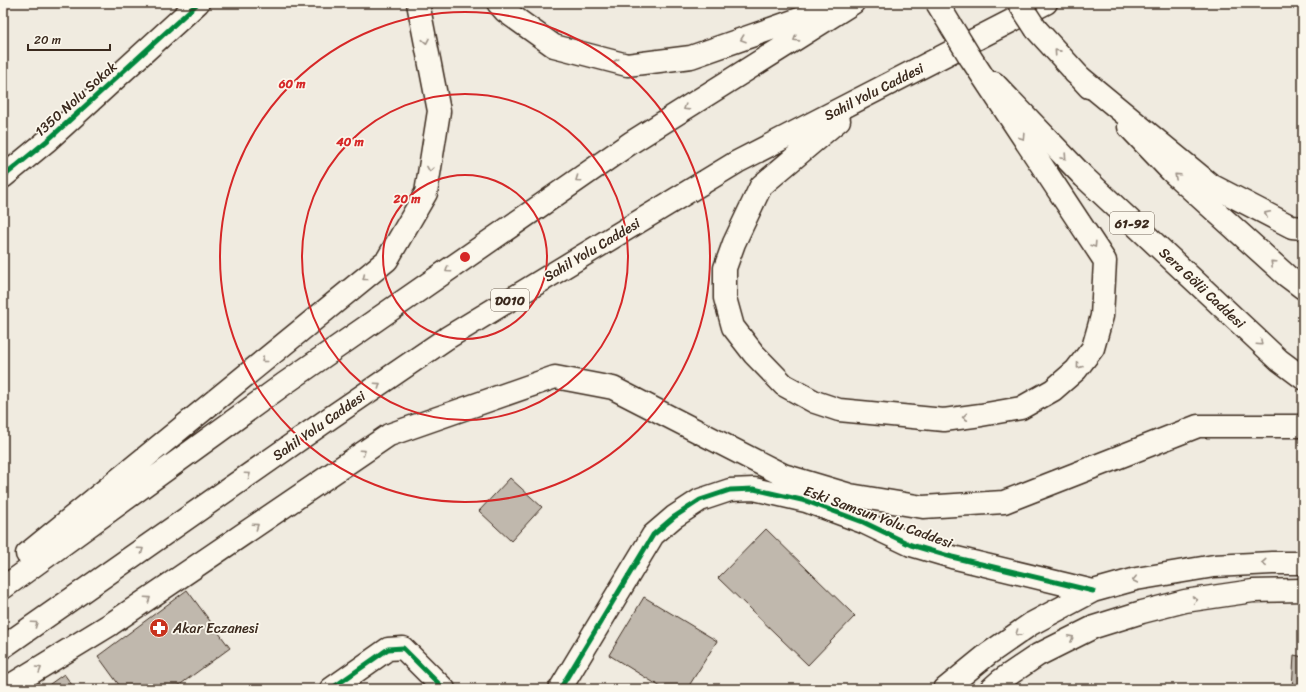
<svg xmlns="http://www.w3.org/2000/svg" width="1306" height="692" viewBox="0 0 1306 692" font-family="Sriracha,sans-serif">
  <rect width="100%" height="100%" fill="#f0ebe0"/>
  <filter id="ink" filterUnits="userSpaceOnUse"><feTurbulence type="fractalNoise" baseFrequency=".025" numOctaves="2"/><feDisplacementMap in="SourceGraphic" scale="8" xChannelSelector="R" yChannelSelector="G"/><feConvolveMatrix kernelMatrix="1 2 1 2 8 2 1 2 1" color-interpolation-filters="sRGB"/></filter>
  <g filter="url(#ink)">
    <!-- building -->
    <path fill="#c0b8ad" stroke="#3b2a1e" d="M510 478 542 507 511 541 479 511Z
      M766 529 855 616 808 665 718 578Z
      M187 590 230 648 174 689H122L98 656Z
      M644 597 717 641 687 689H664L609 655Z
      M1294 655 1303 657V689H1292Z
      M64 674 75 689H43Z"/>
    <g fill="none" stroke-linecap="round" stroke-linejoin="round">
      <!-- minor casing -->
      <g stroke="#3b2a1e" stroke-width="25">
        <path id="minor" d="M3 177 48 140 198 3
          M331 689 388 649 403 648 444 689"/>
      </g>
      <!-- tertiary casing -->
      <g stroke="#3b2a1e" stroke-width="25">
        <path id="tertiary" d="M560 689 653 535 674 517 700 500 730 490 754 489 806 501 863 522 911 545 952 557 1093 591
          M945 689 988 654 1031 624 1093 591 1136 579 1214 566 1272 563H1303
          M991 689 1001 680 1038 655 1094 627 1142 612 1185 601 1253 591 1303 590"/>
      </g>
      <!-- primary casing -->
      <g stroke="#3b2a1e" stroke-width="25">
        <path id="primary" d="M1036 29 1089 87
          M994 83 1084 177 1279 360 1303 378
          M1129 127 1171 171 1287 276 1303 288"/>
      </g>
      <!-- trunk casing -->
      <g stroke="#3b2a1e" stroke-width="25">
        <path id="trunk" d="M498 3 505 11 554 46 627 65 691 57 825 10
          M1075 73 1211 185 1292 227 1303 228
          M839 120 761 186 734 243 725 268V298L733 327 754 354 784 385 815 402 839 410 944 420 981 415 1021 408 1053 390 1076 370 1093 348 1102 316 1105 261 970 57
          M27 554 387 260 426 193 439 111 418 3
          M3 588 284 384 632 142 853 3
          M3 647 330 418 447 338 737 162 1046 3
          M5 689 111 624 389 435 555 377 613 388 783 475 850 495 923 507 1004 502 1198 426H1303"/>
      </g>
      <!-- minor -->
      <use href="#minor" stroke="#fbf7ec" stroke-width="22"/>
      <!-- tertiary -->
      <use href="#tertiary" stroke="#fbf7ec" stroke-width="22"/>
      <!-- primary -->
      <use href="#primary" stroke="#fbf7ec" stroke-width="22"/>
      <!-- trunk -->
      <use href="#trunk" stroke="#fbf7ec" stroke-width="22"/>
      <!-- primary-bridge casing -->
      <g stroke="#3b2a1e" stroke-width="25" stroke-linecap="butt">
        <path id="primary-bridge" d="M937 3 970 57
          M1019 3 1036 29"/>
      </g>
      <!-- primary-bridge -->
      <use href="#primary-bridge" stroke="#fbf7ec" stroke-width="22"/>
      <!-- cycleway casing -->
      <g stroke="#fbf7ec" stroke-width="8">
        <path id="cycleway" d="M3 177 48 140 198 3
          M331 689 388 649 403 648 444 689
          M560 689 653 535 674 517 700 500 730 490 754 489 806 501 863 522 911 545 952 557 1093 591"/>
      </g>
      <!-- cycleway -->
      <use href="#cycleway" stroke="#00873e" stroke-width="5"/>
    </g>
    <!-- one-way arrows -->
    <defs><path id="oneway-chevron" d="M-2-3.5L2.5 0L-2 3.5" fill="none" stroke-width="1.6" stroke-linecap="round" stroke-linejoin="round"/></defs>
    <g stroke="#9b9085">
      <use href="#oneway-chevron" transform="translate(743 39) rotate(161)"/>
      <use href="#oneway-chevron" transform="translate(796 39) rotate(148)"/>
      <use href="#oneway-chevron" transform="translate(426 41) rotate(79)"/>
      <use href="#oneway-chevron" transform="translate(1057 52) rotate(-132)"/>
      <use href="#oneway-chevron" transform="translate(616 62) rotate(-166)"/>
      <use href="#oneway-chevron" transform="translate(686 108) rotate(148)"/>
      <use href="#oneway-chevron" transform="translate(1022 137) rotate(57)"/>
      <use href="#oneway-chevron" transform="translate(1064 157) rotate(47)"/>
      <use href="#oneway-chevron" transform="translate(430 169) rotate(99)"/>
      <use href="#oneway-chevron" transform="translate(1177 176) rotate(-138)"/>
      <use href="#oneway-chevron" transform="translate(578 179) rotate(145)"/>
      <use href="#oneway-chevron" transform="translate(1267 214) rotate(-153)"/>
      <use href="#oneway-chevron" transform="translate(1094 245) rotate(57)"/>
      <use href="#oneway-chevron" transform="translate(1273 263) rotate(-138)"/>
      <use href="#oneway-chevron" transform="translate(448 270) rotate(145)"/>
      <use href="#oneway-chevron" transform="translate(365 278) rotate(141)"/>
      <use href="#oneway-chevron" transform="translate(1260 343) rotate(43)"/>
      <use href="#oneway-chevron" transform="translate(264 360) rotate(141)"/>
      <use href="#oneway-chevron" transform="translate(1079 366) rotate(129)"/>
      <use href="#oneway-chevron" transform="translate(378 385) rotate(-34)"/>
      <use href="#oneway-chevron" transform="translate(965 417) rotate(174)"/>
      <use href="#oneway-chevron" transform="translate(363 452) rotate(-34)"/>
      <use href="#oneway-chevron" transform="translate(248 475) rotate(-35)"/>
      <use href="#oneway-chevron" transform="translate(256 526) rotate(-34)"/>
      <use href="#oneway-chevron" transform="translate(141 550) rotate(-35)"/>
      <use href="#oneway-chevron" transform="translate(1264 563) rotate(177)"/>
      <use href="#oneway-chevron" transform="translate(1135 580) rotate(167)"/>
      <use href="#oneway-chevron" transform="translate(148 599) rotate(-34)"/>
      <use href="#oneway-chevron" transform="translate(1195 600) rotate(-9)"/>
      <use href="#oneway-chevron" transform="translate(35 624) rotate(-35)"/>
      <use href="#oneway-chevron" transform="translate(1018 633) rotate(145)"/>
      <use href="#oneway-chevron" transform="translate(1071 638) rotate(-27)"/>
      <use href="#oneway-chevron" transform="translate(39 669) rotate(-31)"/>
    </g>
  </g>
  <!-- distance rings -->
  <g fill="none" stroke="#d62828" stroke-width="2">
    <circle cx="465" cy="257" r="82"/>
    <circle cx="465" cy="257" r="163"/>
    <circle cx="465" cy="257" r="245"/>
  </g>
  <!-- icons -->
  <defs>
    <g id="pharmacy-disc" transform="scale(1)"><circle r="9.5" fill="#c8321e" stroke="#fbf7ec"/><path d="M-2-6h4v4h4v4h-4v4h-4v-4h-4v-4h4Z" fill="#fff"/></g>
  </defs>
  <g fill-rule="evenodd">
    <use href="#pharmacy-disc" x="159" y="628"/>
  </g>
  <g text-anchor="middle" dominant-baseline="central" stroke-width="3.5" stroke-linejoin="round" paint-order="stroke">
    <!-- shield labels -->
    <g fill="#fbf7ec" stroke="#75685c" stroke-width="1">
      <rect x="1110" y="212" width="44" height="22" rx="3"/>
      <rect x="491" y="289" width="38" height="22" rx="3"/>
    </g>
    <g font-size="13" font-weight="bold" fill="#3b2a1e">
      <text x="1132" y="223">61-92</text>
      <text x="510" y="300">D010</text>
    </g>
    <!-- street labels -->
    <g font-size="14" fill="#3b2a1e" stroke="#fbf7ec">
      <text transform="translate(874 92) rotate(-27)">Sahil Yolu Caddesi</text>
      <text transform="translate(76 99) rotate(-42)">1350 Nolu Sokak</text>
      <text transform="translate(592 250) rotate(-31)">Sahil Yolu Caddesi</text>
      <text transform="translate(1202 288) rotate(43)">Sera Gölü Caddesi</text>
      <text transform="translate(319 426) rotate(-35)">Sahil Yolu Caddesi</text>
      <text transform="translate(878 517) rotate(20)">Eski Samsun Yolu Caddesi</text>
    </g>
    <!-- poi labels -->
    <g font-size="14" fill="#3b2a1e" stroke="#fbf7ec" text-anchor="start">
      <text x="173" y="628">Akar Eczanesi</text>
    </g>
  </g>
  <circle cx="465" cy="257" r="6" fill="#d62828" stroke="#fbf7ec" stroke-width="2"/>
  <g font-size="12" text-anchor="middle" font-weight="bold" fill="#d62828" stroke="#fbf7ec" stroke-width="3.5" stroke-linejoin="round" paint-order="stroke">
    <text x="292" y="88">60 m</text>
    <text x="350" y="146">40 m</text>
    <text x="407" y="203">20 m</text>
  </g>
  <!-- margin -->
  <rect width="1306" height="692" fill="none" stroke="#fbf7ec" stroke-width="16"/>
  <rect x="8" y="8" width="1290" height="676" fill="none" stroke="#3b2a1e" stroke-width="1.5" filter="url(#ink)"/>
  <!-- scale -->
  <path d="M28 44v6h82v-6" fill="none" stroke="#3b2a1e" stroke-width="2"/>
  <text x="34" y="44" font-size="12" fill="#3b2a1e" stroke="#fbf7ec" stroke-width="3" paint-order="stroke">20 m</text>
</svg>
